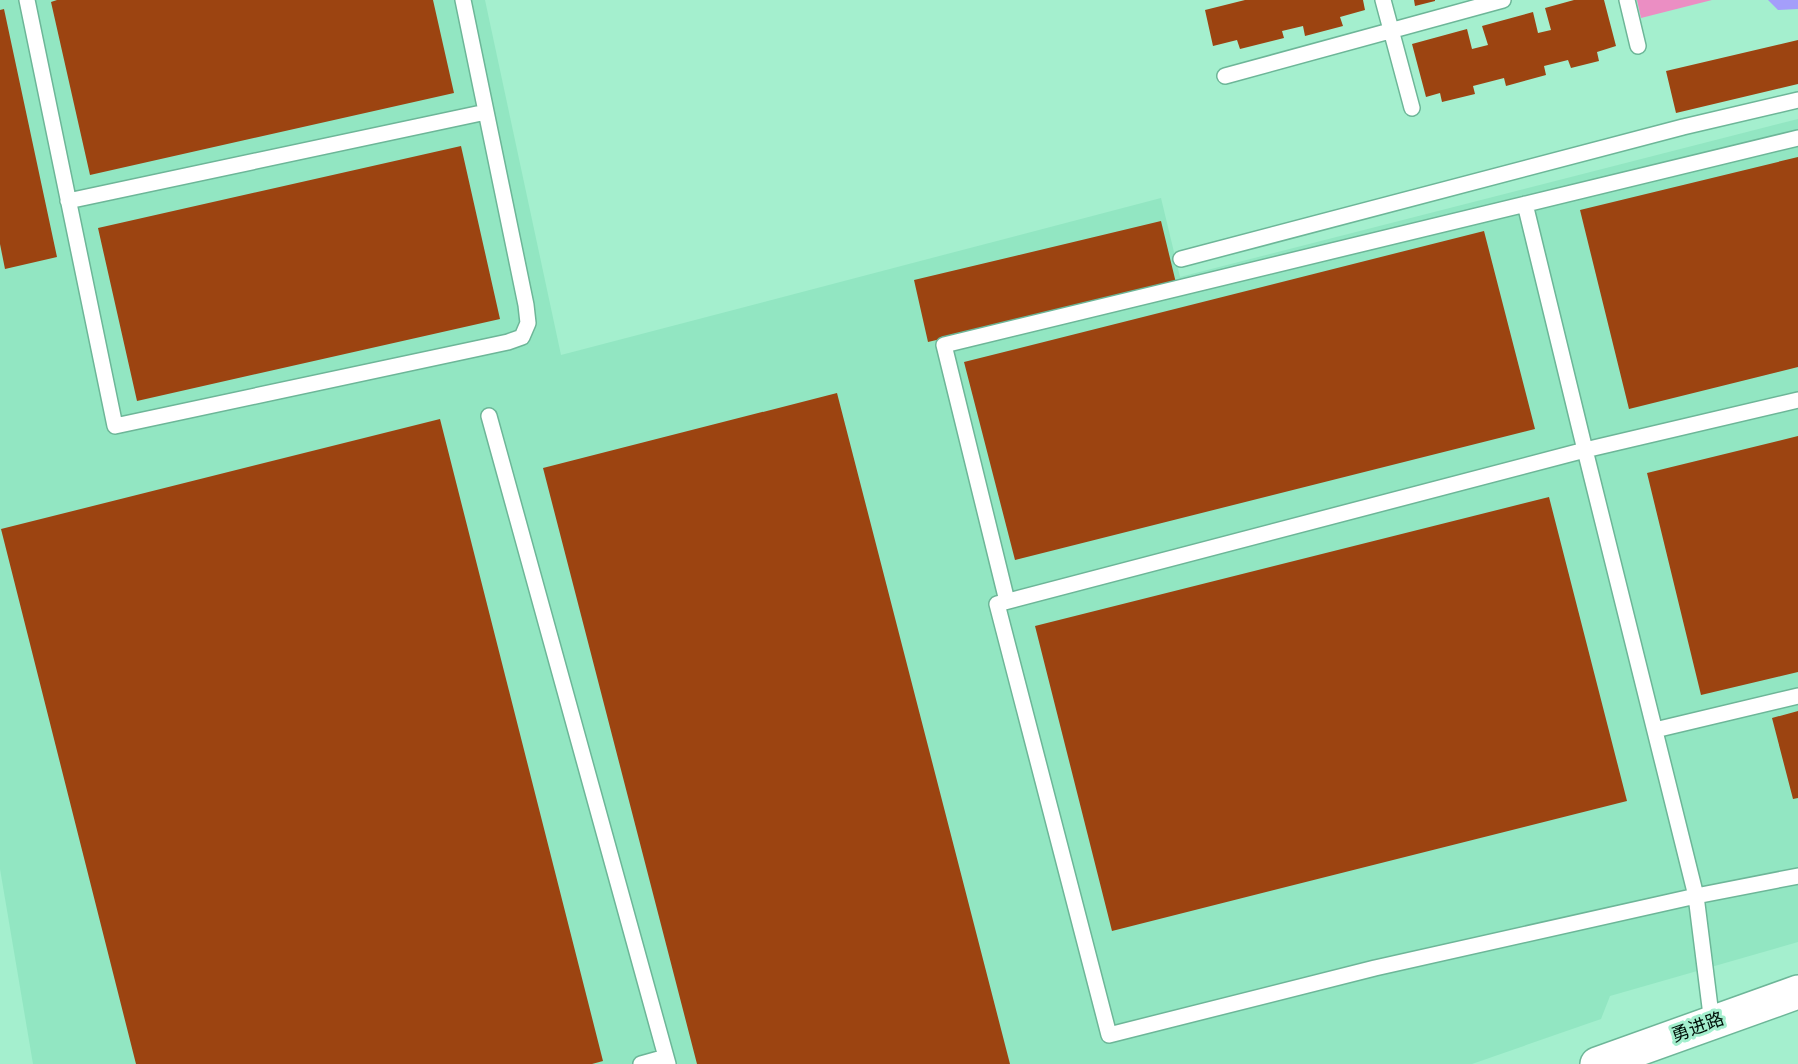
<svg xmlns="http://www.w3.org/2000/svg" width="1798" height="1064" viewBox="0 0 1798 1064" font-family="'Alegreya Sans','Noto Sans SC',sans-serif">
  <rect width="100%" height="100%" fill="#a4efce"/>
  <!-- built -->
  <path fill="#92e6c2" d="M0 0H485L561 355 1161 198 1180 277 1798 119V942L1610 996 1601 1019 1472 1064H33L0 869Z"/>
  <!-- green -->
  <path fill="#eb8ec3" d="M1637 0H1712L1641 18Z"/>
  <!-- water -->
  <path fill="#a49efa" d="M1768 0H1798V9L1778 10Z"/>
  <!-- building -->
  <path fill="#9c4411" d="M57 0H433L454 93 90 175 51 2Z
    M1245 0H1363L1365 10 1340 17 1343 26 1305 36 1303 26 1282 31 1284 38 1240 49 1237 40 1213 46 1205 10Z
    M1414 0H1435V1L1415 6Z
    M1574 0H1604L1616 46 1597 52 1599 61 1571 68 1568 60 1544 66 1546 75 1506 86 1504 78 1473 86 1475 94 1442 102 1440 93 1426 97 1412 44 1467 29 1472 49 1488 45 1482 26 1533 12 1538 33 1551 30 1545 8Z
    M4 9 57 257 5 269 0 244V10Z
    M1798 40V84L1676 113 1666 71Z
    M461 146 500 319 137 401 98 228Z
    M1798 157V367L1629 409 1580 210Z
    M1161 221 1176 283 928 342 914 280Z
    M1484 231 1535 429 1015 560 964 362Z
    M837 393 1010 1064H697L543 468Z
    M440 419 603 1061 592 1064H136L1 529Z
    M1798 436V672L1701 695 1647 473Z
    M1549 497 1627 801 1112 931 1035 626Z
    M1798 711V798L1793 799 1772 718Z"/>
  <g fill="none" stroke-linecap="round" stroke-linejoin="round">
    <!-- service casing -->
    <g stroke="#6db698" stroke-width="18">
      <path id="service" d="M27 0 115 426 508 342 522 337 528 323 526 305 463 0
        M1383 0 1412 108
        M1627 0 1638 46
        M1225 76 1503 0
        M68 201 486 112
        M1525 204 1585 450 997 604 1109 1035 1375 968 1696 896 1798 876
        M1181 259 1683 127 1798 100
        M489 416 668 1064
        M1007 601 944 345 1798 138
        M1655 730 1798 696
        M1712 1023 1696 896 1585 450 1798 400
        M641 1064 666 1057"/>
    </g>
    <!-- tertiary casing -->
    <g stroke="#6db698" stroke-width="36">
      <path id="tertiary" d="M1597 1064 1798 992"/>
    </g>
    <!-- service -->
    <use href="#service" stroke="#fff" stroke-width="15"/>
    <!-- tertiary -->
    <use href="#tertiary" stroke="#fff" stroke-width="33"/>
  </g>
  <g text-anchor="middle" dominant-baseline="central" stroke-width="6" stroke-linejoin="round" paint-order="stroke">
    <!-- street labels -->
    <g font-size="18" fill="#001109" stroke="#a4efce">
      <text transform="translate(1698 1028) rotate(-20)">勇进路</text>
    </g>
  </g>
</svg>
